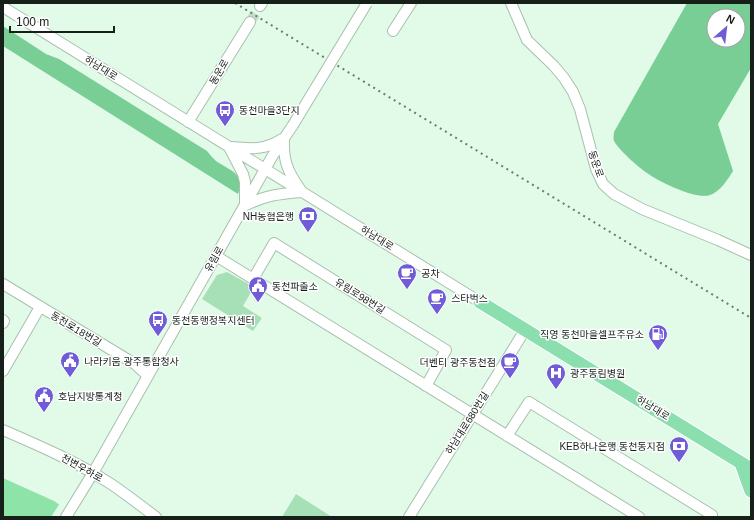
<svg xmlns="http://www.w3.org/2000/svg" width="754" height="520" viewBox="0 0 754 520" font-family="Helvetica,'Noto Sans KR',sans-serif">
  <rect width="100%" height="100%" fill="#e2fbe8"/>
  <!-- green -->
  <path fill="#a7dfb7" d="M227 272 254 287 243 306 262 318 253 331 202 299 217 275Z
    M296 494 332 517H282Z"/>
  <!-- forest -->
  <path fill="#78ce94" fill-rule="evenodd" d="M687 3H751V68L718 124 733 171C728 179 720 192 710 195 697 200 659 182 647 173 638 167 619 150 614 141 613 138 614 134 614 132ZM714 16H738V40H714Z
    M3 26 46 54 59 59 207 151C210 155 213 158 216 161 230 171 246 173 238 194L3 46Z"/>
  <!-- water -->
  <path fill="#8de3a8" d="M3 478 54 501 77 517H3Z"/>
  <!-- pier -->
  <path fill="#e2fbe8" d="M60 503 78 515V517H51Z"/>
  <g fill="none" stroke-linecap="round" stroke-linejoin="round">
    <!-- minor-tunnel -->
    <path stroke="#c4dac9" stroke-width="10" stroke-dasharray="10 5" stroke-linecap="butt" d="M250 22 260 6"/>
    <!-- minor casing -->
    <g stroke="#a8c0ae" stroke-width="12">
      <path id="minor" d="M511 3 527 40 554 66 564 78 573 92 580 109 596 169 603 184 614 194 642 209 718 240 751 255
        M260 6 262 3
        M3 7 480 302
        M393 31 411 3
        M188 122 250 22
        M284 139C283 161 288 172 300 189
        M229 147 243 174 245 182V204
        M232 147C252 149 265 150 282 139
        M244 206C266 195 278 194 302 192
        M216 256 639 517
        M253 279 274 243 446 350 426 386
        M3 284 135 364 148 376
        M3 320 4 321 3 323
        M3 371 40 307
        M3 430C40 446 77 462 111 484 126 494 141 506 156 517
        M507 436 529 402 712 515 711 517
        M66 517 93 473 273 155 293 125
        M409 517 525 330"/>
    </g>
    <!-- major casing -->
    <g stroke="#fff" stroke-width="15">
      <path id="major" d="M480 302 751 469
        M741 463 751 491"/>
    </g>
    <!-- minor -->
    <use href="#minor" stroke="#fff" stroke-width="10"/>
    <!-- major -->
    <use href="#major" stroke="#8bdfaf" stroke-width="13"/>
    <!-- rail -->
    <path stroke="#6c7b70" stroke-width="2" stroke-dasharray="2 4" stroke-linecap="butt" d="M235 3 751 318"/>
    <!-- minor-bridge casing -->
    <g stroke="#a8c0ae" stroke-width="12" stroke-linecap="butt">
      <path id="minor-bridge" d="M293 125 367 3"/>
    </g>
    <!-- minor-bridge -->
    <use href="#minor-bridge" stroke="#fff" stroke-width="10"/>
  </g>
  <!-- icons -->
  <defs>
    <g id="bus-pin" transform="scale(1)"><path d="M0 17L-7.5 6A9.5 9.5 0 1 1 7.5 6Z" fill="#6f5cd6" stroke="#fff"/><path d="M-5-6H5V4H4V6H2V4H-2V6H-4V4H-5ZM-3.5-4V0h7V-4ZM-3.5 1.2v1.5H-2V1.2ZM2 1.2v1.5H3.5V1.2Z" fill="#fff"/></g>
    <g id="bank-pin" transform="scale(1)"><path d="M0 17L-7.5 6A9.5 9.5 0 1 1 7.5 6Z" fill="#6f5cd6" stroke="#fff"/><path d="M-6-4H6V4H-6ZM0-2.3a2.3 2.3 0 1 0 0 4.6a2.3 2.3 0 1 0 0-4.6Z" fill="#fff"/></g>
    <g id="cafe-pin" transform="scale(1)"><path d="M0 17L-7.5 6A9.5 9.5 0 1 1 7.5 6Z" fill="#6f5cd6" stroke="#fff"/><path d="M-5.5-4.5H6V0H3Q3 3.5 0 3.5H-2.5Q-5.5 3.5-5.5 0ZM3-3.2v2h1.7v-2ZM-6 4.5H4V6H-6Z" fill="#fff"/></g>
    <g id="civic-pin" transform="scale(1)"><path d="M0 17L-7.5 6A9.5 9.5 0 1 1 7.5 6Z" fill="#6f5cd6" stroke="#fff"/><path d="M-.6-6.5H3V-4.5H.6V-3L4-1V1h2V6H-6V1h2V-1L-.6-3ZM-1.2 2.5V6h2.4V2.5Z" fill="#fff"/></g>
    <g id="fuel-pin" transform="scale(1)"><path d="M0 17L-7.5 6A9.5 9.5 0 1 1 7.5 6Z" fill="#6f5cd6" stroke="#fff"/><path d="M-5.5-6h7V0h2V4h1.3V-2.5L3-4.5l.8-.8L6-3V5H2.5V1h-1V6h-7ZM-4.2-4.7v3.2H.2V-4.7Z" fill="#fff"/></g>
    <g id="hospital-pin" transform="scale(1)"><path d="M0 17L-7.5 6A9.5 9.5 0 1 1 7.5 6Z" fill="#6f5cd6" stroke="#fff"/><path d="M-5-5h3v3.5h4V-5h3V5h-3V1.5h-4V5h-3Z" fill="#fff"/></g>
  </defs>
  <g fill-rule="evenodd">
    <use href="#bus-pin" x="225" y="110"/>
    <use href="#bank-pin" x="308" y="216"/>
    <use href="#cafe-pin" x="407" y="273"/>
    <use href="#civic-pin" x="258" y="286"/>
    <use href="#cafe-pin" x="437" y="298"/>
    <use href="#bus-pin" x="158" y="320"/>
    <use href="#fuel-pin" x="658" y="334"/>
    <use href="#civic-pin" x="70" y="361"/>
    <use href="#cafe-pin" x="510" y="362"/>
    <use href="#hospital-pin" x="556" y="373"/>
    <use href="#civic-pin" x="44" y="396"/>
    <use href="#bank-pin" x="679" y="446"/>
  </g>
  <g text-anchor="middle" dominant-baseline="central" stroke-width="3" stroke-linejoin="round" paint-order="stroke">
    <!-- street labels -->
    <g font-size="10" fill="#171f19" stroke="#fff">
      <text transform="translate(101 68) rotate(32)">하남대로</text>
      <text transform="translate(219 72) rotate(-59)">동운로</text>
      <text transform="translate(596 164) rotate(71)">동운로</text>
      <text transform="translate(377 238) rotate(32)">하남대로</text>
      <text transform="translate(214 259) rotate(-60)">유림로</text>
      <text transform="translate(360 296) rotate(32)">유림로98번길</text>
      <text transform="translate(76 329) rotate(31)">동천로18번길</text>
      <text transform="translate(653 408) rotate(32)">하남대로</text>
      <text transform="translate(467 423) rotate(-58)">하남대로680번길</text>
      <text transform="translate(82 468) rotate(29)">천변우하로</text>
    </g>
    <!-- poi labels -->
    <g font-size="10" fill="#171f19" stroke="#fff" text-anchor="start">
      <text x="239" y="110">동천마을3단지</text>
      <text x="294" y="216" text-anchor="end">NH농협은행</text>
      <text x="421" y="273">공차</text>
      <text x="272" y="286">동천파출소</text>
      <text x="451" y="298">스타벅스</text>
      <text x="172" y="320">동천동행정복지센터</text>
      <text x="644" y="334" text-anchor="end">직영 동천마을셀프주유소</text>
      <text x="84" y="361">나라키움 광주통합청사</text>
      <text x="496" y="362" text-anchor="end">더벤티 광주동천점</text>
      <text x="570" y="373">광주동림병원</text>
      <text x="58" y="396">호남지방통계청</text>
      <text x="665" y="446" text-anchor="end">KEB하나은행 동천동지점</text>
    </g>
  </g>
  <!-- border -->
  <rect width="754" height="520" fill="none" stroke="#171f19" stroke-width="8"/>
  <!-- north arrow -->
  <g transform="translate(726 28) rotate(28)"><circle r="19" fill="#ffffff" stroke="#a2a5a3"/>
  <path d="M0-3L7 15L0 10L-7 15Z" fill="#6f5cd6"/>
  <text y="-6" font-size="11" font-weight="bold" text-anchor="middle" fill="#171f19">N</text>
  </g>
  <!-- scale -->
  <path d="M10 26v6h104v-6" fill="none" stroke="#171f19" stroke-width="2"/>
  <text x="16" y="26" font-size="12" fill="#171f19" stroke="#ffffff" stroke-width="3" paint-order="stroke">100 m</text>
</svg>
